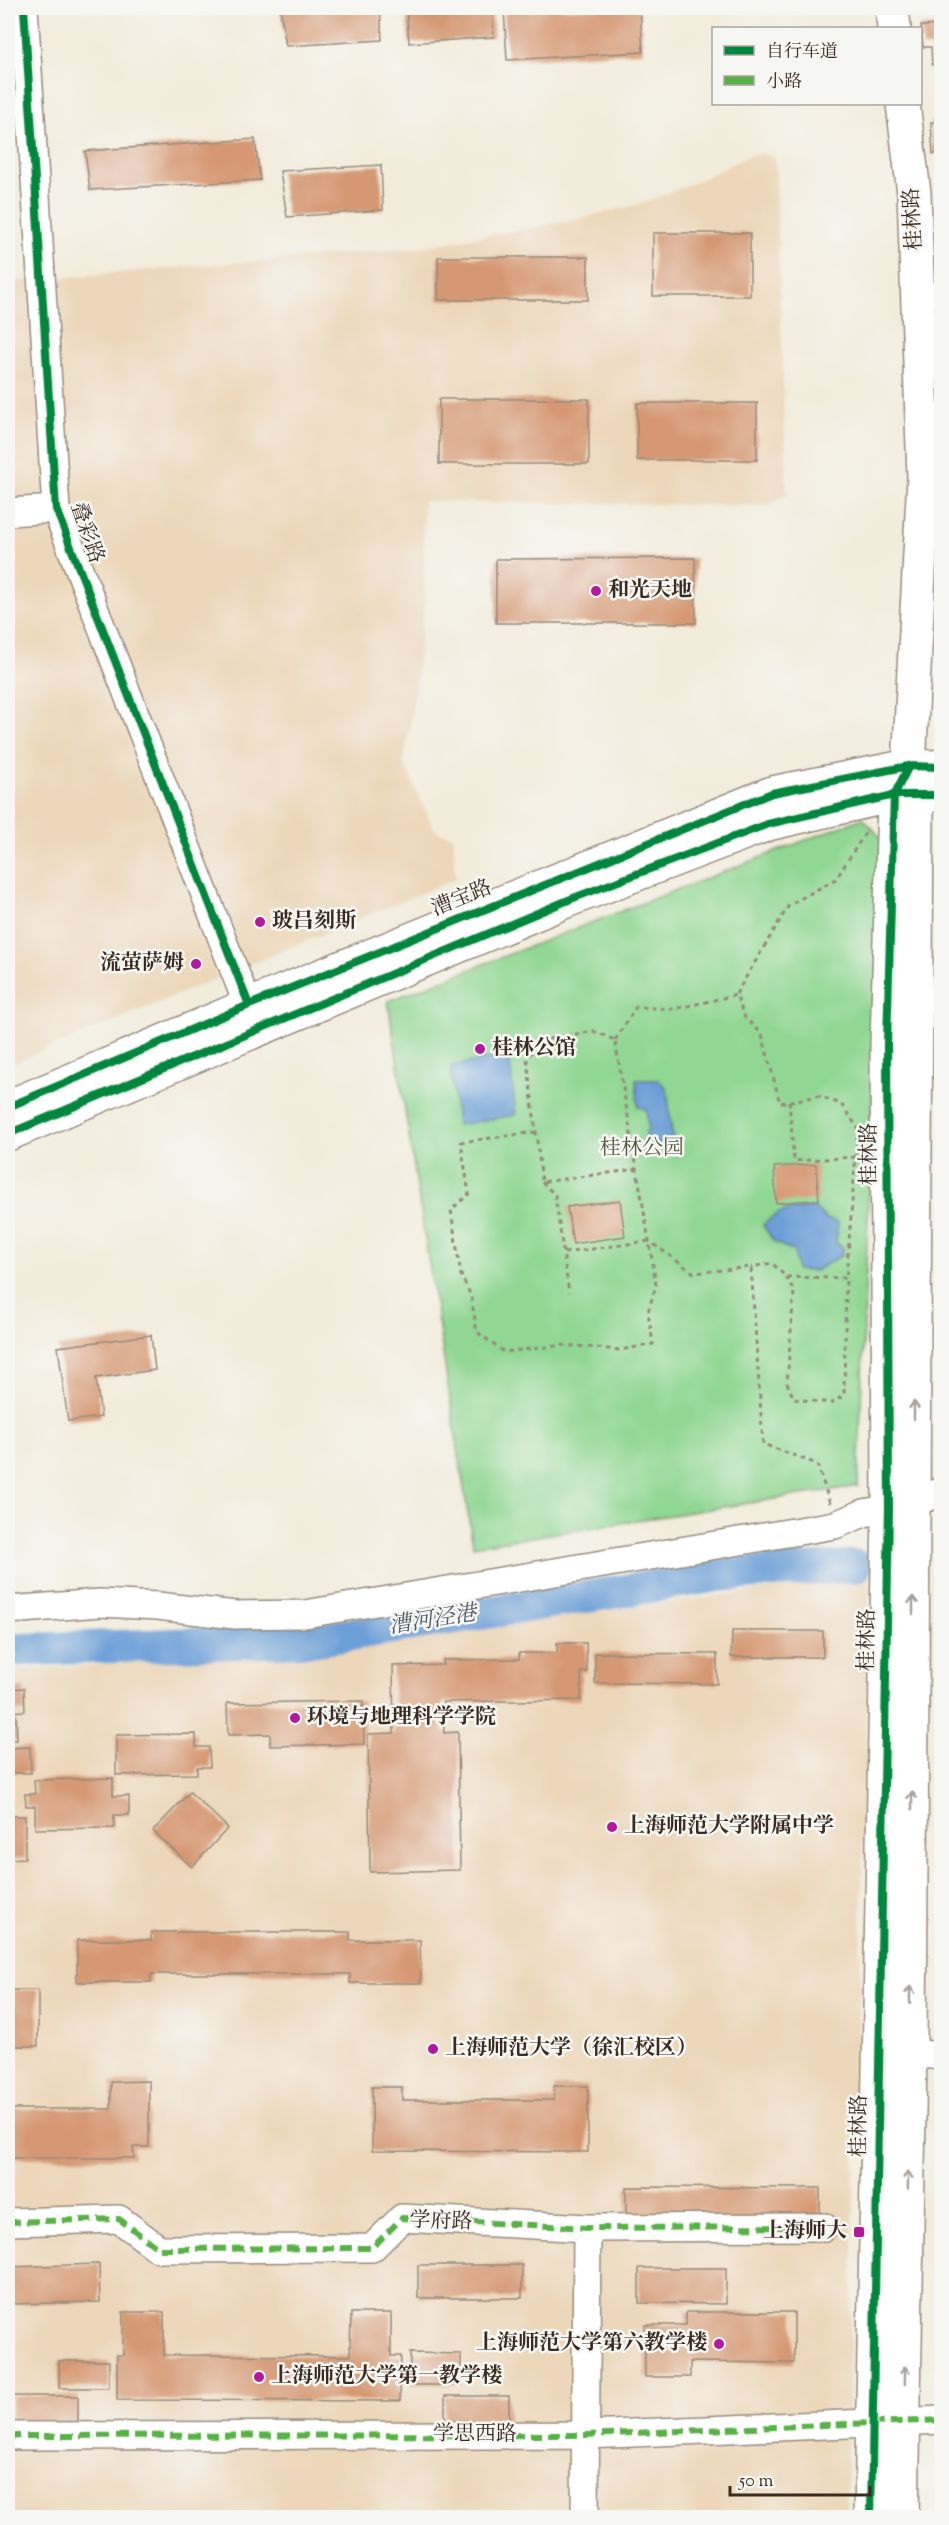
<svg xmlns="http://www.w3.org/2000/svg" width="949" height="2525" viewBox="0 0 949 2525" font-family="'Sorts Mill Goudy','Noto Serif SC',serif">
  <rect width="100%" height="100%" fill="#f6f6f2"/>
  <filter id="ink" filterUnits="userSpaceOnUse"><feTurbulence type="fractalNoise" baseFrequency=".0167" numOctaves="2"/><feDisplacementMap in="SourceGraphic" scale="12" xChannelSelector="R" yChannelSelector="G"/><feConvolveMatrix kernelMatrix="1 2 1 2 8 2 1 2 1" color-interpolation-filters="sRGB"/></filter>
  <filter id="wash" filterUnits="userSpaceOnUse"><feTurbulence type="fractalNoise" baseFrequency=".008" numOctaves="4" result="noise"/><feDisplacementMap in="SourceGraphic" scale="24" xChannelSelector="R" yChannelSelector="G"/><feGaussianBlur stdDeviation="1.35" result="paint"/><feColorMatrix in="noise" values="0 0 0 0 0 0 0 0 0 0 0 0 0 0 0 0 0 1.4 0 .05"/><feComposite in="paint" operator="in"/></filter>
  <g filter="url(#wash)">
    <rect width="100%" height="100%" fill="#f2ecdb"/>
    <!-- built -->
    <path fill="#ecd7ba" d="M761 154 775 157 787 494 768 506 423 501 425 603 410 728 403 762 433 828 440 833 454 836 455 879 8 1065V282L415 248 571 221 640 204 700 180 748 156Z
      M870 1576 846 2517 8 2518V1670L251 1656Z"/>
    <!-- green -->
    <path fill="#8fd792" stroke="#658058" stroke-width="1.5" d="M863 818 882 839 858 1486 473 1546 388 1001Z"/>
    <!-- water -->
    <path fill="#6c9fd7" stroke="#54647a" stroke-width="1.5" d="M509 1055 516 1115 457 1125 451 1066Z
      M636 1080H658L667 1088 673 1143 643 1144 648 1127 646 1109 638 1107Z
      M815 1208 826 1219 838 1222 836 1243 843 1247 842 1255 815 1271 797 1270 794 1251 774 1242 763 1225C781 1208 791 1209 815 1208Z"/>
    <g fill="none" stroke-linecap="round" stroke-linejoin="round">
      <!-- river -->
      <path stroke="#6c9fd7" stroke-width="33" d="M8 1650 315 1640 722 1575 856 1566"/>
    </g>
    <g id="blocks">
      <!-- building -->
      <path fill="#d69872" d="M280 8H380L382 40 286 46Z
        M406 8H492L494 37 409 43Z
        M504 8H640L643 52 507 60Z
        M942 25V64L932 65 931 47H923L921 26Z
        M931 122H942V153L933 154Z
        M255 139 260 180 90 190 85 151Z
        M381 165 383 210 287 217 280 171Z
        M938 188H942V221H940Z
        M653 233H750V296H653Z
        M438 257H588V300H438Z
        M439 399H589V464H439Z
        M637 403H757V460H637Z
        M695 558 696 623H496V559Z
        M816 1164 819 1200 776 1203 774 1167Z
        M620 1200 625 1236 573 1244 567 1207Z
        M151 1335 155 1370 96 1378 101 1417 68 1421 58 1347Z
        M732 1631H823V1657H731Z
        M557 1643H586L587 1672H581V1700L443 1702 444 1733 458 1732 460 1870 370 1872 368 1734 394 1733 393 1666 443 1665V1660L519 1659V1653H557Z
        M595 1653 717 1654V1684L595 1683Z
        M24 1688 25 1711 8 1712V1689Z
        M363 1701 364 1744 270 1746V1734L228 1735 227 1703Z
        M8 1716H16L17 1740H8Z
        M196 1734V1747H209L210 1767H197V1774L116 1775V1735Z
        M30 1747 31 1773H8V1748Z
        M113 1778V1796H129V1815H114V1828L35 1829V1806H26L25 1794H35L34 1780Z
        M190 1792 228 1828 192 1867 153 1831Z
        M8 1816H25V1858L8 1859Z
        M151 1932H350V1940H420L421 1983H350V1974H151V1982H77V1940H151Z
        M8 1990H38V2046H8Z
        M149 2081V2147H133L134 2158H8V2109H111V2082Z
        M554 2086H588V2152L372 2151V2087H402V2100H554Z
        M626 2187 820 2188V2224H626Z
        M99 2264 100 2302 8 2304V2267Z
        M418 2265H522V2298H418Z
        M639 2268H726V2304L639 2303Z
        M123 2312H164V2355L350 2356 351 2313H391V2356H401L400 2401 117 2400V2355H123Z
        M686 2312H794V2363L690 2362V2377H645V2325H686Z
        M410 2353 461 2354V2385H410Z
        M59 2361H109V2388H59Z
        M11 2396H78V2433H11Z
        M445 2396H509V2433H445Z"/>
    </g>
  </g>
  <g filter="url(#ink)">
    <use href="#blocks" fill-opacity="0" stroke="#968b7c" stroke-width="1.5"/>
    <g fill="none" stroke-linecap="round" stroke-linejoin="round">
      <!-- minor casing -->
      <g stroke="#968b7c" stroke-width="30">
        <path id="minor" d="M24 8 56 509 255 1024
          M8 512 56 509
          M8 1610 100 1603 158 1606 235 1615 305 1614 835 1525 864 1513 914 1504 942 1490
          M889 2051 942 2056
          M8 2222 119 2219 159 2249 372 2248 402 2218 587 2228 824 2227
          M8 2436 586 2435 942 2420
          M585 2518 587 2228"/>
      </g>
      <!-- major casing -->
      <g stroke="#968b7c" stroke-width="36">
        <path id="major" d="M892 8 894 28
          M8 1107 249 1005 772 793 909 766 942 767
          M8 1134 571 899 768 824 894 795H942
          M871 2518 889 1508 887 1044 894 801
          M902 2518 910 2054 917 794 909 766 924 476 914 193 903 104"/>
      </g>
      <!-- path -->
      <path stroke="#968b7c" stroke-width="3" stroke-dasharray="4.5 4.5" stroke-linecap="butt" d="M736 994 789 905 836 879 867 830
        M615 1040 636 1007 674 1009 736 995 745 1018 762 1034 780 1103 819 1096 841 1104 858 1128 846 1278 786 1277 772 1263 751 1267
        M789 1101 794 1161 855 1157
        M536 1132 461 1142 469 1194 451 1210 461 1275 471 1296 477 1332 504 1352 564 1345 620 1350 653 1344 648 1312 656 1285 649 1241 564 1253
        M638 1169 542 1182 527 1059 539 1041 593 1031 615 1040 649 1241 694 1273 751 1267 763 1444 817 1464 830 1503
        M542 1182 555 1195 569 1293
        M786 1277 794 1291 787 1383 794 1399 832 1403 844 1395 846 1279"/>
      <!-- minor -->
      <use href="#minor" stroke="#fff" stroke-width="27"/>
      <!-- major -->
      <use href="#major" stroke="#fff" stroke-width="33"/>
      <!-- quiet -->
      <path stroke="#57b245" stroke-width="6" stroke-dasharray="12 6" stroke-linecap="butt" d="M8 2222 119 2219 159 2249 372 2248 402 2218 587 2228 824 2227
        M8 2436 586 2435 942 2420"/>
      <!-- cycleway casing -->
      <g stroke="#f6f6f2" stroke-width="11">
        <path id="cycleway" d="M24 8 56 509 249 1005
          M8 1107 249 1005 772 793 909 766 942 767
          M8 1134 571 899 768 824 894 795H942
          M871 2518 889 1508 887 1044 894 795 909 766"/>
      </g>
      <!-- cycleway -->
      <use href="#cycleway" stroke="#00873e" stroke-width="8"/>
    </g>
    <!-- one-way arrows -->
    <defs><path id="oneway-shaft" d="M-6 0H5M1.5-3L5.5 0L1.5 3" fill="none" stroke-width="1.6" stroke-linecap="round" stroke-linejoin="round" transform="scale(1.5)"/></defs>
    <g stroke="#a79f9a">
      <use href="#oneway-shaft" transform="translate(914 1410) rotate(-90)"/>
      <use href="#oneway-shaft" transform="translate(913 1605) rotate(-90)"/>
      <use href="#oneway-shaft" transform="translate(912 1800) rotate(-90)"/>
      <use href="#oneway-shaft" transform="translate(910 1995) rotate(-90)"/>
      <use href="#oneway-shaft" transform="translate(908 2180) rotate(-89)"/>
      <use href="#oneway-shaft" transform="translate(905 2375) rotate(-89)"/>
    </g>
  </g>
  <!-- markers -->
  <g fill="#b5179e" stroke="#f6f6f2" stroke-width="2">
    <circle cx="596" cy="591" r="6"/>
    <circle cx="260" cy="922" r="6"/>
    <circle cx="196" cy="964" r="6"/>
    <circle cx="480" cy="1049" r="6"/>
    <circle cx="295" cy="1718" r="6"/>
    <circle cx="612" cy="1827" r="6"/>
    <circle cx="433" cy="2049" r="6"/>
    <rect x="853" y="2226" width="12" height="12" rx="3"/>
    <circle cx="719" cy="2344" r="6"/>
    <circle cx="259" cy="2377" r="6"/>
  </g>
  <g text-anchor="middle" dominant-baseline="central" stroke-width="5" stroke-linejoin="round" paint-order="stroke">
    <!-- street labels -->
    <g font-size="21" fill="#3b2a1e" stroke="#f6f6f2">
      <text transform="translate(914 219) rotate(-93)">桂林路</text>
      <text transform="translate(86 533) rotate(71)">叠彩路</text>
      <text transform="translate(462 899) rotate(-22)">漕宝路</text>
      <text transform="translate(870 1154) rotate(-90)">桂林路</text>
      <text transform="translate(868 1640) rotate(-89)">桂林路</text>
      <text transform="translate(860 2126) rotate(-89)">桂林路</text>
      <text transform="translate(441 2222) rotate(2)">学府路</text>
      <text x="475" y="2435">学思西路</text>
    </g>
    <!-- poi labels -->
    <g font-size="21" font-weight="bold" fill="#3b2a1e" stroke="#f6f6f2" text-anchor="start">
      <text x="608" y="591">和光天地</text>
      <text x="272" y="922">玻吕刻斯</text>
      <text x="184" y="964" text-anchor="end">流萤萨姆</text>
      <text x="492" y="1049">桂林公馆</text>
      <text x="307" y="1718">环境与地理科学学院</text>
      <text x="624" y="1827">上海师范大学附属中学</text>
      <text x="445" y="2049">上海师范大学（徐汇校区）</text>
      <text x="847" y="2232" text-anchor="end">上海师大</text>
      <text x="707" y="2344" text-anchor="end">上海师范大学第六教学楼</text>
      <text x="271" y="2377">上海师范大学第一教学楼</text>
    </g>
    <!-- park labels -->
    <g font-size="21" fill="#50553b" stroke="#f6f6f2">
      <text x="642" y="1149">桂林公园</text>
    </g>
    <!-- water labels -->
    <g font-size="22" font-style="italic" fill="#4f5968" stroke="#f6f6f2">
      <text transform="translate(433 1621) rotate(-9)">漕河泾港</text>
    </g>
  </g>
  <!-- margin -->
  <rect width="949" height="2525" fill="none" stroke="#f6f6f2" stroke-width="30"/>
  <!-- legend -->
  <rect x="712" y="27" width="210" height="78" fill="#f6f6f2" stroke="#aba49d" stroke-width="1.5"/>
  <rect x="724" y="46" width="30" height="9" fill="#00873e" stroke="#aba49d" stroke-width="1.5"/>
  <text x="766" y="57" font-size="18" fill="#3b2a1e">自行车道</text>
  <rect x="724" y="76" width="30" height="9" fill="#57b245" stroke="#aba49d" stroke-width="1.5"/>
  <text x="766" y="87" font-size="18" fill="#3b2a1e">小路</text>
  <!-- scale -->
  <path d="M730 2486v9h140v-9" fill="none" stroke="#3b2a1e" stroke-width="3"/>
  <text x="739" y="2486" font-size="18" fill="#3b2a1e" stroke="#f6f6f2" stroke-width="4.5" paint-order="stroke">50 m</text>
</svg>
